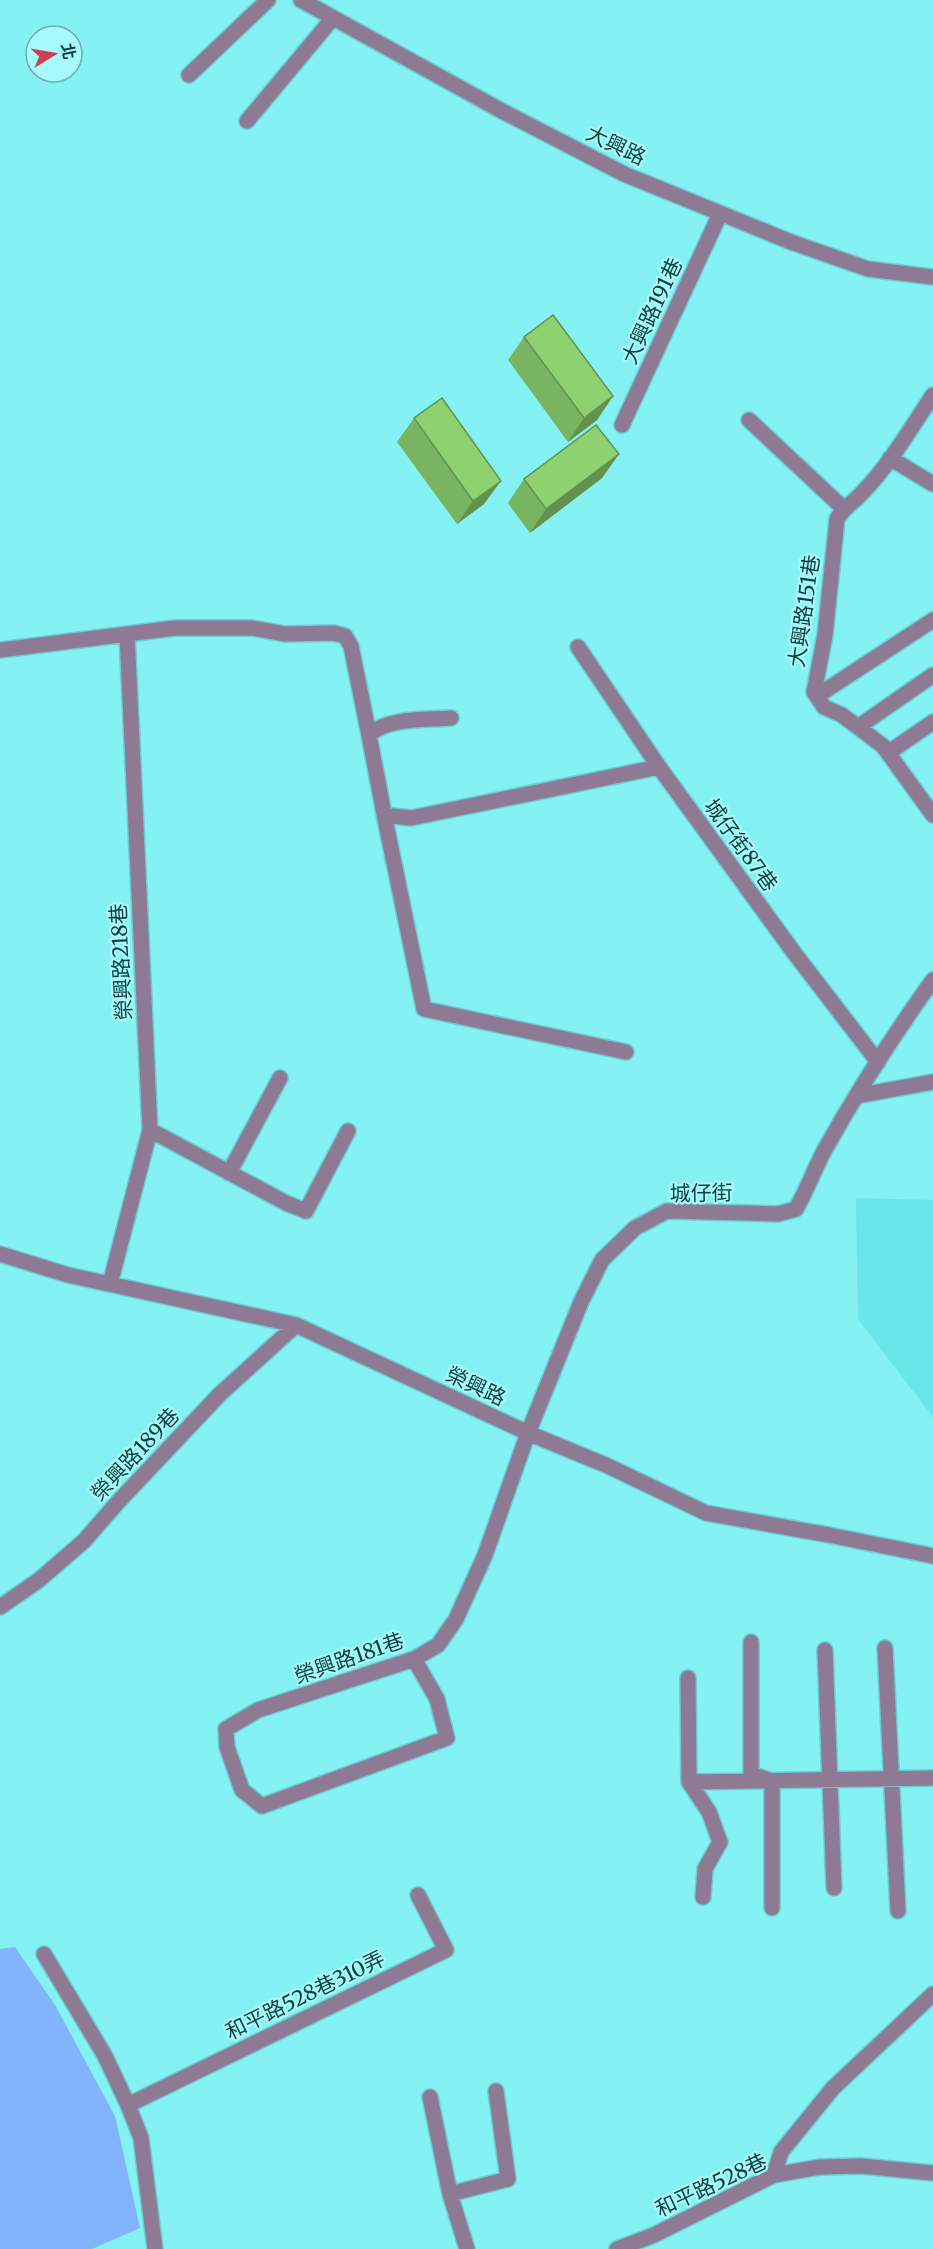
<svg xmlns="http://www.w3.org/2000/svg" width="933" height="2249" viewBox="0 0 933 2249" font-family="Merriweather,'Noto Sans TC',serif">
  <rect width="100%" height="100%" fill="#84f1f3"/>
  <!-- built -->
  <path fill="#6ae5e8" d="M856 1198 933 1200V1417L858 1319Z"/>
  <!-- water -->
  <path fill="#81b4fb" d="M15 1947 55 2005 115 2116 140 2228 92 2249H0V1949Z"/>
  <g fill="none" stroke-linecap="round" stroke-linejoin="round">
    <!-- minor casing -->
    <g stroke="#6ccdcf" stroke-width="18">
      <path id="minor" d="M301 0 500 110 624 174 791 242 868 269 933 277
        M189 75 268 0
        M247 121 333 18
        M933 395C911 428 890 464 862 493 853 503 844 507 837 519L825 635 814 692 824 707 842 715 883 746 933 815
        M749 420 843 508
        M622 425 720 214
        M890 458 933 484
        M578 647 659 767 795 954 878 1062
        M0 650 175 628H252L285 634 334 633 345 636 351 646 369 735
        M817 696 933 620
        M451 718C427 720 388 717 369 735L385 819 393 816 411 818 659 767
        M858 727 933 675
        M888 753 933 722
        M385 819 424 1009 626 1052
        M856 1096 933 1082
        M150 1130 286 1203 306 1211 348 1131
        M229 1173 280 1078
        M0 1254 68 1275 296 1325 528 1433 608 1466 706 1513 829 1535 933 1556
        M110 1284 150 1130 127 634
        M0 1607 39 1580 84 1541 118 1502 220 1394 296 1325
        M751 1642V1774L772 1781V1908
        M885 1648 898 1911
        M825 1650 834 1888
        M414 1659 437 1699 447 1738 262 1806 242 1790 227 1747 226 1729 258 1710 414 1659 438 1645 456 1619 485 1555 528 1433 581 1302 602 1260 635 1228 667 1211 778 1214 796 1209C807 1190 814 1170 824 1151 857 1092 894 1034 933 980
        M688 1678 689 1782
        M689 1782 933 1778
        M689 1782 709 1812 720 1842 705 1869 703 1897
        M44 1954 105 2056 128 2105 141 2138 155 2249
        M430 2097 450 2194 467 2249
        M128 2105 446 1950 418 1895
        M774 2175 781 2152 833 2088 933 1994
        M450 2194 508 2179 496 2091
        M617 2249 654 2235 774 2175 820 2167 861 2166 933 2173"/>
    </g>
    <!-- minor -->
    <use href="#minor" stroke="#8e7a95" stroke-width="15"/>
  </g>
  <!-- wall -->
  <path fill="#79b461" d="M524 337 613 396 597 420 568 442 508 360Z
    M414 418 484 504 457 524 397 442Z
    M619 454 602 478 530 533 508 503 524 479Z"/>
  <!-- shaded-wall -->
  <path fill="#63924f" d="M613 396 597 420 568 442 584 418Z
    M619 454 602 478 530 533 546 509Z
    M501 481 484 504 457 524 473 501Z"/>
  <!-- building -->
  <path fill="#8dd171" stroke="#63924f" stroke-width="1.5" d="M553 315 613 396 584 418 524 337Z
    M442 398 501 481 473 501 414 418Z
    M596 425 619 454 546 509 524 479Z"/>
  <g text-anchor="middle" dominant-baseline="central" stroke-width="4.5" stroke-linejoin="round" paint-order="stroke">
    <!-- street labels -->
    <g font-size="21" fill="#0d3e3f" stroke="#a7fafc">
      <text transform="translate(616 145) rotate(26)">大興路</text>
      <text transform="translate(652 311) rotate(-65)">大興路191巷</text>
      <text transform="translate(804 611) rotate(-82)">大興路151巷</text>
      <text transform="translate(741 845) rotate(54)">城仔街87巷</text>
      <text transform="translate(121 962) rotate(-93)">榮興路218巷</text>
      <text transform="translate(701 1193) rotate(-1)">城仔街</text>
      <text transform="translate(476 1386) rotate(25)">榮興路</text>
      <text transform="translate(135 1454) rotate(-47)">榮興路189巷</text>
      <text transform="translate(349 1658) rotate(-19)">榮興路181巷</text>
      <text transform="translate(305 1995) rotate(-26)">和平路528巷310弄</text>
      <text transform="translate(711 2185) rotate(-25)">和平路528巷</text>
    </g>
  </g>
  <!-- north arrow -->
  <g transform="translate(54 54) rotate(79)"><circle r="28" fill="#a7fafc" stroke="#69afb0" stroke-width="1.5"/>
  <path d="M0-4.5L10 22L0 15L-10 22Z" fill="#d04053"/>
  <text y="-9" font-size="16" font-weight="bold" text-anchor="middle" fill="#0d3e3f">北</text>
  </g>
</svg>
